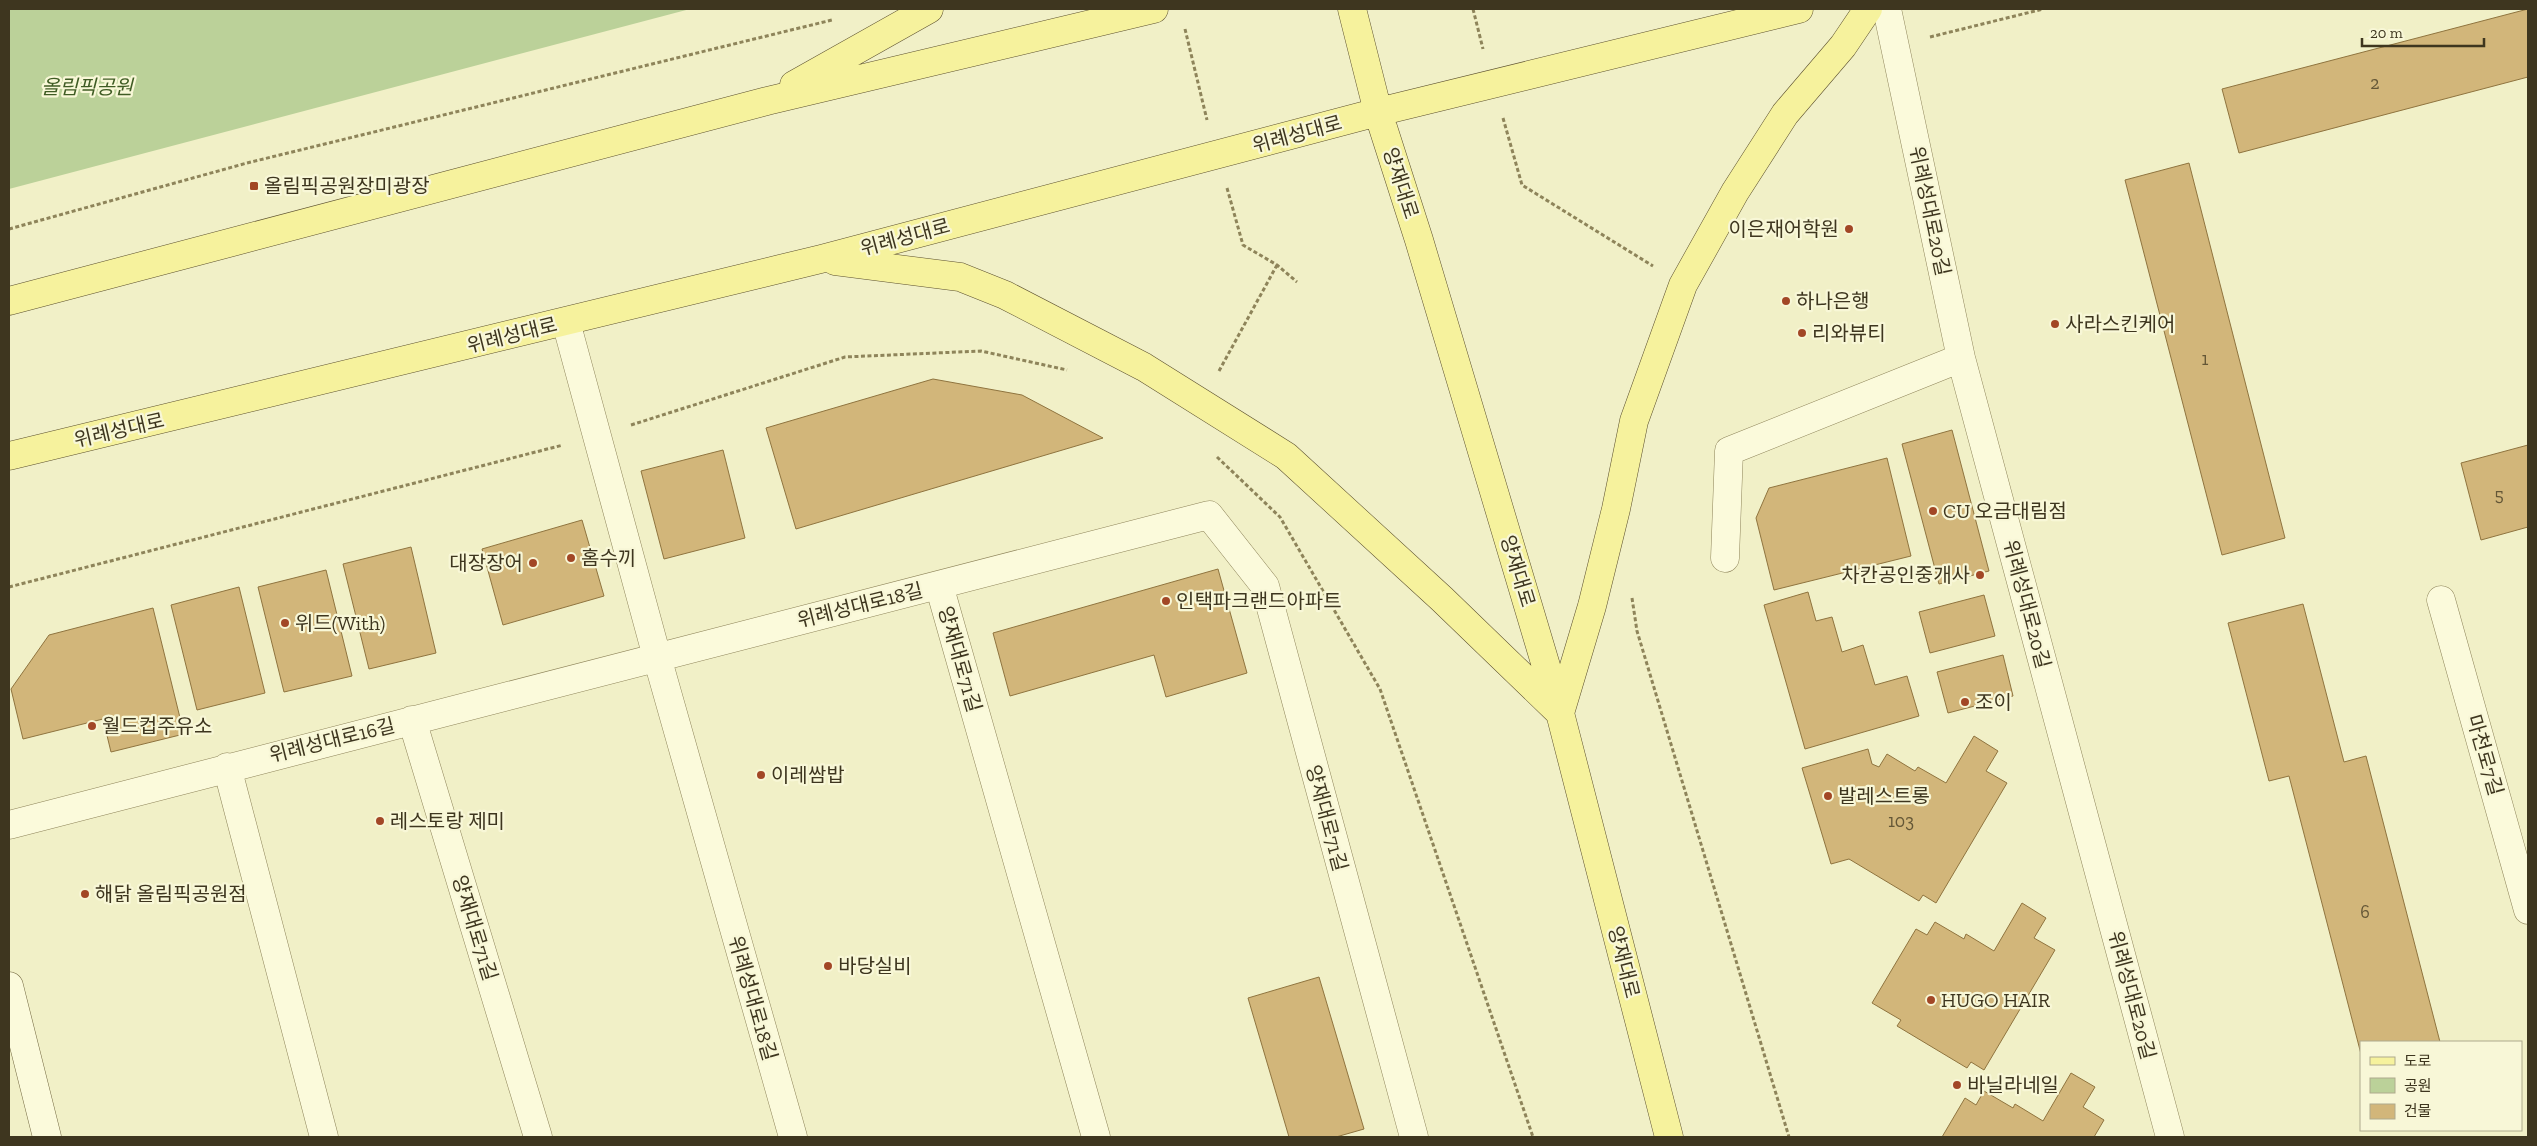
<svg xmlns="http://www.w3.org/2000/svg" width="2537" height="1146" viewBox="0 0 2537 1146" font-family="'Zilla Slab','Noto Sans KR',serif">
  <rect width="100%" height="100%" fill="#f1f0c7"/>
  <!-- green -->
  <path fill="#bbd199" d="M9 9H690L9 189Z"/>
  <!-- building -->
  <path fill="#d2b67a" stroke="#8f743f" d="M2528 9V77L2239 153 2222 89Z
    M2189 163 2285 538 2222 555 2125 180Z
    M933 379 1022 395 1103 438 796 529 766 428Z
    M1952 430 1989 571 1939 584 1902 444Z
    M2528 445V527L2481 540 2461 463Z
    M723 450 745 538 664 559 641 471Z
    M1887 458 1911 556 1774 590 1756 518 1769 488Z
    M582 520 604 596 503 625 482 549Z
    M411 547 436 653 369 669 343 564Z
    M1218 569 1247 673 1166 697 1154 655 1010 696 993 633Z
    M326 570 352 676 284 692 258 587Z
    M239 587 265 693 197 710 171 605Z
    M1808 592 1816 621 1832 617 1842 652 1863 645 1875 685 1907 676 1919 716 1805 749 1764 605Z
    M1984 595 1995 636 1930 653 1919 612Z
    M2303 604 2344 762 2366 756 2440 1042H2361V1054L2289 776 2269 781 2228 623Z
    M153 608 184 734 111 752 103 719 23 739 11 689 49 635Z
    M2003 655 2013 696 1948 713 1937 672Z
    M1974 736 1998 751 1986 771 2007 783 1936 903 1923 895 1919 901 1849 859 1831 864 1802 768 1868 749 1872 764 1879 767 1887 754 1915 771 1918 767 1946 783Z
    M2022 903 2046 918 2034 938 2055 950 1984 1070 1971 1062 1967 1068 1897 1026 1901 1020 1872 1003 1916 929 1927 935 1935 922 1964 939 1966 934 1994 951Z
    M1319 977 1364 1129 1336 1137H1289L1248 998Z
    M2071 1073 2095 1087 2083 1107 2104 1120 2094 1137H1942L1965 1098 1976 1105 1984 1091 2013 1108 2015 1104 2043 1121Z"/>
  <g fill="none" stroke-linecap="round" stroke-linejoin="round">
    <!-- street casing -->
    <g stroke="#8e845a" stroke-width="29">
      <path id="street" d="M1887 9 1961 358 2170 1137
        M566 322 657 657 793 1137
        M1725 558 1729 451 1961 358
        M939 585 1096 1137
        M2441 600 2528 910
        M412 720 538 1137
        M227 767 324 1137
        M9 825 1209 515 1265 586 1414 1137"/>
    </g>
    <!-- secondary casing -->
    <g stroke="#70653d" stroke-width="29">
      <path id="secondary" d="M9 986 47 1137"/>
    </g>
    <!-- primary casing -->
    <g stroke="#5c502f" stroke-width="29">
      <path id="primary" d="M1352 9 1378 112 1419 240 1560 713 1669 1137
        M794 85 929 9
        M835 261 960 277 1005 295 1144 367 1286 456 1442 599 1558 711
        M9 301 767 101 1154 9
        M9 456 821 259 1378 112 1799 9
        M1560 713 1592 606 1616 509 1634 421 1683 285 1735 192 1785 114 1843 46 1868 9"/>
    </g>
    <!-- path -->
    <path stroke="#8e845a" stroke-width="3" stroke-dasharray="4 2.5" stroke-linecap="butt" d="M1473 9 1483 49
      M1185 29 1207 120
      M1930 37 2043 9
      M1503 118 1522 185 1653 266
      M1227 188 1243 245 1277 265 1297 282
      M9 229 247 163 832 20
      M1219 371 1277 265
      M631 425 845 357 981 351 1067 370
      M1217 457 1280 517 1380 689 1533 1137
      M9 587 563 445
      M1632 598 1637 631 1789 1137"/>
    <!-- street -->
    <use href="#street" stroke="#fbfadb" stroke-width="28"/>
    <!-- secondary -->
    <use href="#secondary" stroke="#fbfadb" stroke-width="28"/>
    <!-- primary -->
    <use href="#primary" stroke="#f6f29d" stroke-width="28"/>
  </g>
  <!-- markers -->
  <g fill="#a24726" stroke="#f8f7d7" stroke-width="2">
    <rect x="249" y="181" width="10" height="10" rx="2.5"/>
    <circle cx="1849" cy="229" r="5"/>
    <circle cx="1786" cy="301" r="5"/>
    <circle cx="2055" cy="324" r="5"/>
    <circle cx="1802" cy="333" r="5"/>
    <circle cx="1933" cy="511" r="5"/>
    <circle cx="571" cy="558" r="5"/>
    <circle cx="533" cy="563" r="5"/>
    <circle cx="1980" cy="575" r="5"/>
    <circle cx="1166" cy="601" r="5"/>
    <circle cx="285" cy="623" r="5"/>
    <circle cx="1965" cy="702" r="5"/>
    <circle cx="92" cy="726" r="5"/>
    <circle cx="761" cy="775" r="5"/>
    <circle cx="1828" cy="796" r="5"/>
    <circle cx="380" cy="821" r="5"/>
    <circle cx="85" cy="894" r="5"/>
    <circle cx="828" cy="966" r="5"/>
    <circle cx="1931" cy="1000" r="5"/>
    <circle cx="1957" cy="1085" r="5"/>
  </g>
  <g text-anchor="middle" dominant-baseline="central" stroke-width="4.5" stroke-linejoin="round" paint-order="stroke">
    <!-- number labels -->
    <g font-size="18" fill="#635636">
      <text x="2375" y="83">2</text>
      <text x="2205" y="359">1</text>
      <text x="2499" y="495">5</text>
      <text x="1901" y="821">103</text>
      <text x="2365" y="912">6</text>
    </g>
    <!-- park labels -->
    <g font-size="20" font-style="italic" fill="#3f5c24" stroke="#f8f7d7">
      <text x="87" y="87">올림픽공원</text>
    </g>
    <!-- street labels -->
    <g font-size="20" fill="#3e361f" stroke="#f8f7d7">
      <text transform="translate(1297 134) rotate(-15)">위례성대로</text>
      <text transform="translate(1401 183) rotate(72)">양재대로</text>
      <text transform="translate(1930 211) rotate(78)">위례성대로20길</text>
      <text transform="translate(905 237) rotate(-15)">위례성대로</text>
      <text transform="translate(512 335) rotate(-14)">위례성대로</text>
      <text transform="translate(119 430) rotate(-13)">위례성대로</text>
      <text transform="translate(1518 571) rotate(73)">양재대로</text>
      <text transform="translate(2027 604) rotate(75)">위례성대로20길</text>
      <text transform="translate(860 605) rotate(-14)">위례성대로18길</text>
      <text transform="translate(960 659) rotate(74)">양재대로71길</text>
      <text transform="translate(332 740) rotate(-14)">위례성대로16길</text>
      <text transform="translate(2485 755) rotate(74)">마천로7길</text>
      <text transform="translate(1327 818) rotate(75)">양재대로71길</text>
      <text transform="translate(475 928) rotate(73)">양재대로71길</text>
      <text transform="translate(1624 962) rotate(76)">양재대로</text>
      <text transform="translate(2132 995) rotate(75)">위례성대로20길</text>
      <text transform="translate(753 998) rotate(74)">위례성대로18길</text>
    </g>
    <!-- poi labels -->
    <g font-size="20" fill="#3e361f" stroke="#f8f7d7" text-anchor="start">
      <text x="264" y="186">올림픽공원장미광장</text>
      <text x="1839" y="229" text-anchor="end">이은재어학원</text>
      <text x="1796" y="301">하나은행</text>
      <text x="2065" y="324">사라스킨케어</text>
      <text x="1812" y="333">리와뷰티</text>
      <text x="1943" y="511">CU 오금대림점</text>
      <text x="581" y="558">홈수끼</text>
      <text x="523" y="563" text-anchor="end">대장장어</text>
      <text x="1970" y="575" text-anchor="end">차칸공인중개사</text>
      <text x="1176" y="601">인택파크랜드아파트</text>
      <text x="295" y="623">위드(With)</text>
      <text x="1975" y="702">조이</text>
      <text x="102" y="726">월드컵주유소</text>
      <text x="771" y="775">이레쌈밥</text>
      <text x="1838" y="796">발레스트롱</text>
      <text x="390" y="821">레스토랑 제미</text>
      <text x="95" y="894">해닭 올림픽공원점</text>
      <text x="838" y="966">바당실비</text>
      <text x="1941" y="1000">HUGO HAIR</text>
      <text x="1967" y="1085">바닐라네일</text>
    </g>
  </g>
  <!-- border -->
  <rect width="2537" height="1146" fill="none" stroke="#3e361f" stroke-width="20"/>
  <!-- legend -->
  <rect x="2360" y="1041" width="162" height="90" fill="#f8f7d7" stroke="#aeaa8d"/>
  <rect x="2370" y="1057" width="25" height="8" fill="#f6f29d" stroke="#aeaa8d"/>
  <text x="2404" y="1066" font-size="15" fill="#3e361f">도로</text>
  <rect x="2370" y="1078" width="25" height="15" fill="#bbd199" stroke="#aeaa8d"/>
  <text x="2404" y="1091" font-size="15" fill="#3e361f">공원</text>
  <rect x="2370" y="1104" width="25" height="15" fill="#d2b67a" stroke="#aeaa8d"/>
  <text x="2404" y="1116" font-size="15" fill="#3e361f">건물</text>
  <!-- scale -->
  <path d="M2362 38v8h122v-8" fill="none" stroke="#3e361f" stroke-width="2.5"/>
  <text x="2370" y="38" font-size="15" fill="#3e361f" stroke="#f8f7d7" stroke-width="4" paint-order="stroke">20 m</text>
</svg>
